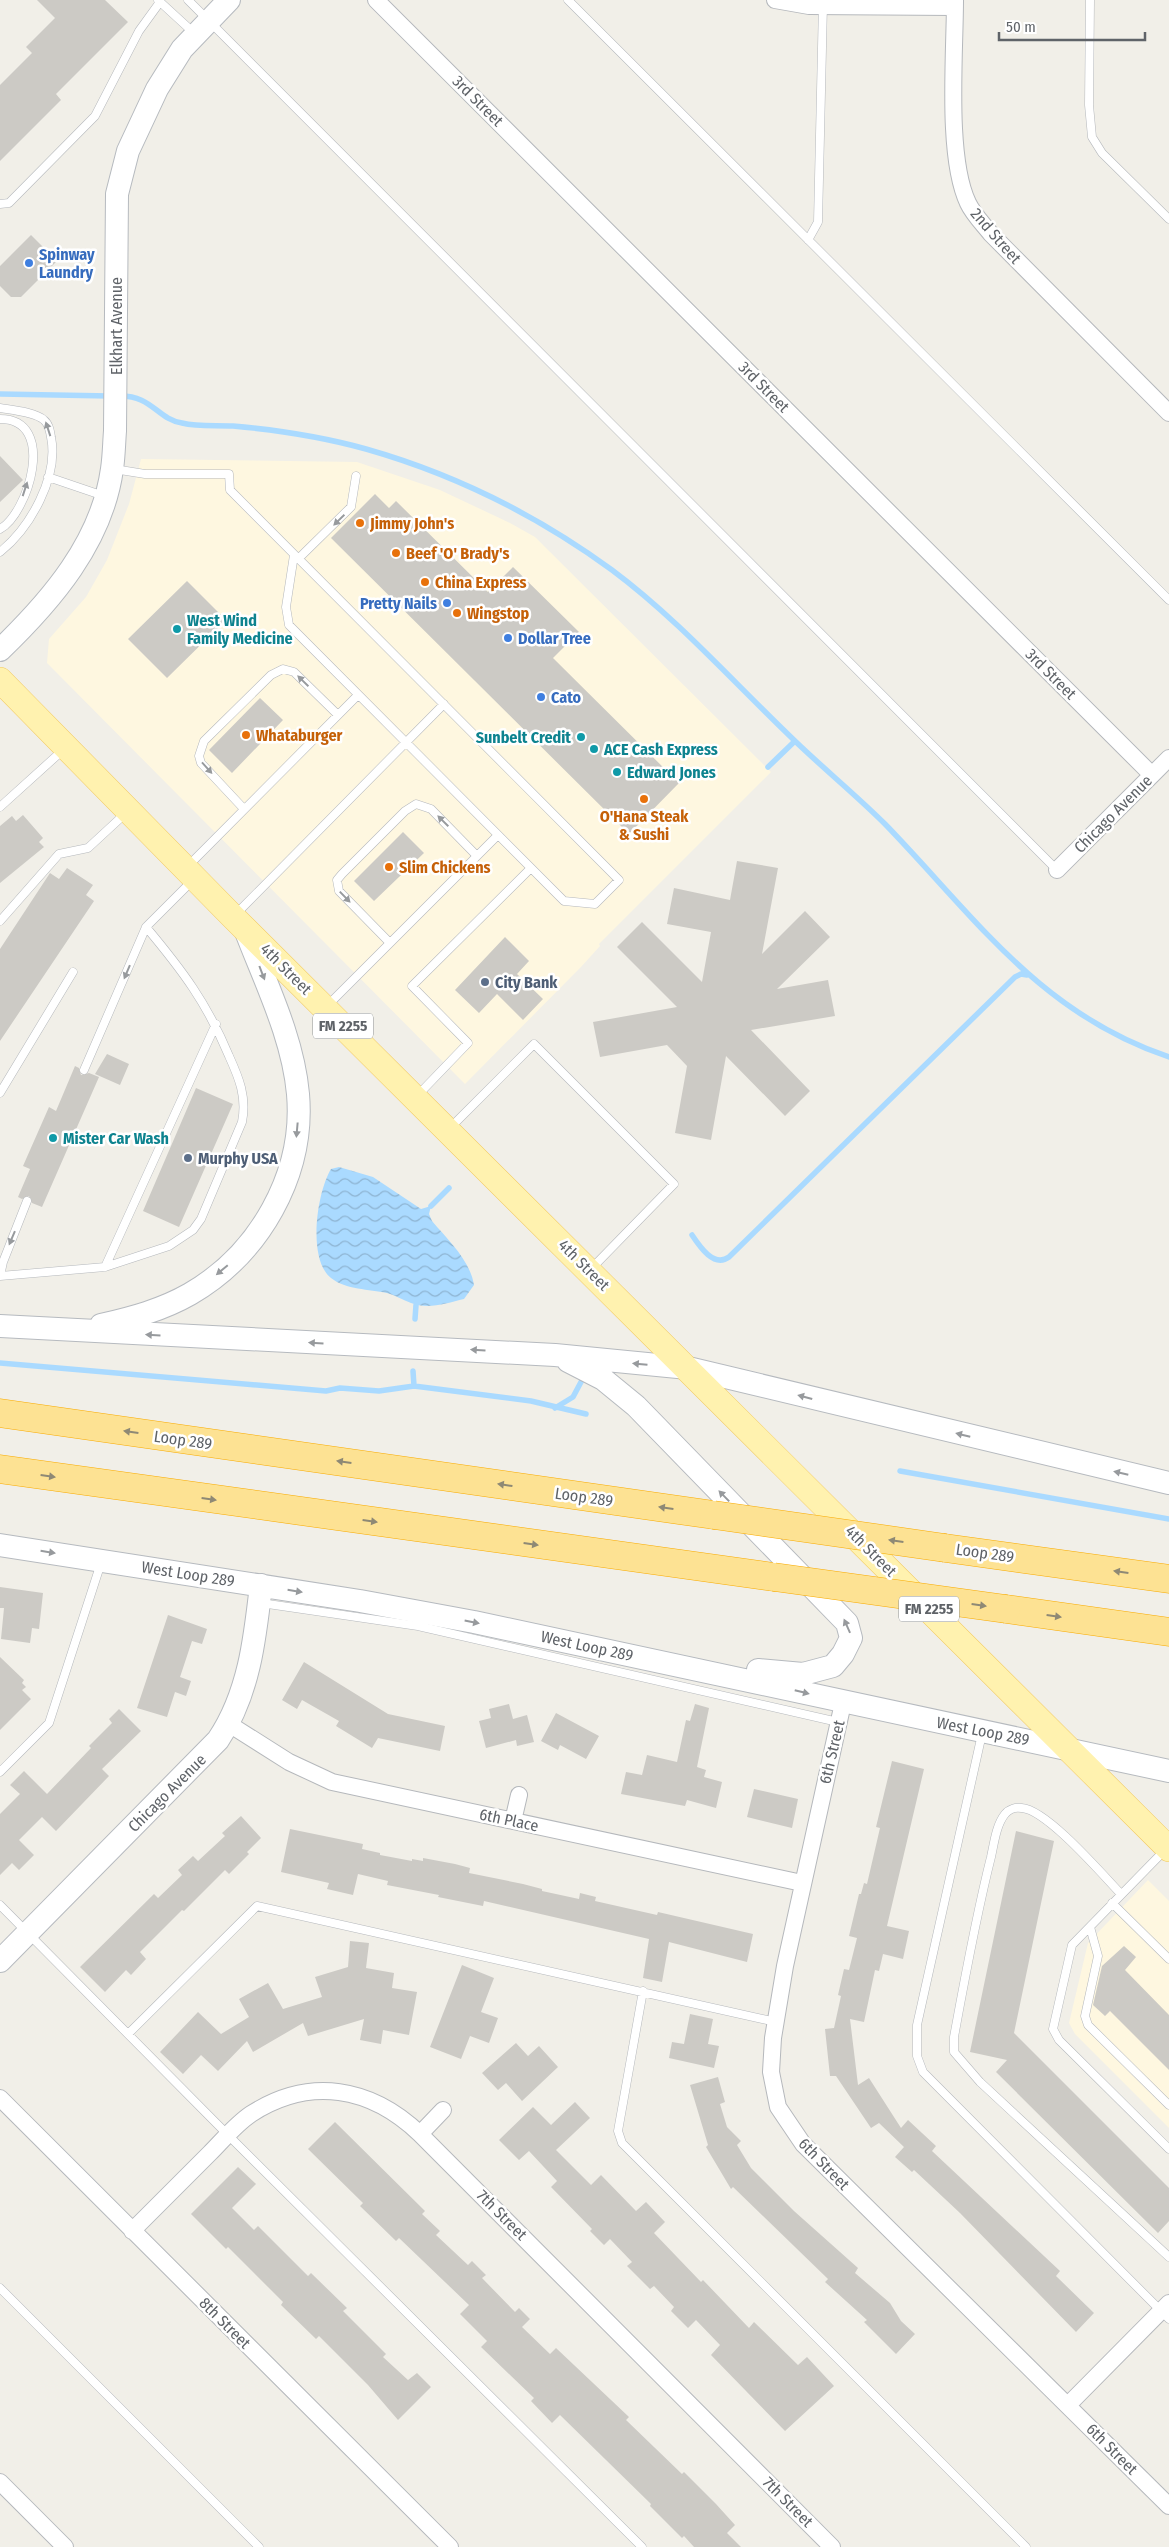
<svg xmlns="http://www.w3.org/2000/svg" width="1169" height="2547" viewBox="0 0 1169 2547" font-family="'Fira Sans Condensed',sans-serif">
  <defs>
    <pattern id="water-waves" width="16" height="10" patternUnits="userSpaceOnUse" patternTransform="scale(1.25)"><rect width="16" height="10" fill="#aadaff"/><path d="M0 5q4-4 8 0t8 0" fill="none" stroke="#8eb4d2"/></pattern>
  </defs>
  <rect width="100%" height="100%" fill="#f1efe8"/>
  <!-- commercial -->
  <path fill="#fef7e0" d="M141 459 357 462 440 490 510 523 535 537 771 772 599 944 600 946 581 967 465 1084 47 663 49 639 86 597 107 560 129 504Z
    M1148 1880 1169 1901V2128L1075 2034 1069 2023 1088 1943Z"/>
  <!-- water -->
  <path fill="url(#water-waves)" d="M339 1167 373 1177 421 1209 431 1206 429 1214 432 1221C448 1240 470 1260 474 1285L464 1299C447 1303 428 1310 411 1303 403 1300 395 1295 387 1293 369 1289 346 1290 331 1278 307 1259 317 1192 331 1169Z"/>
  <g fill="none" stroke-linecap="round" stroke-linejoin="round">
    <!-- stream -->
    <path stroke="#aadaff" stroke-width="5.5" d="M0 394 110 396
      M119 396C152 395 157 419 182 423 198 427 216 425 233 426 277 430 323 437 366 449 454 474 538 516 612 570 679 620 735 684 795 741 824 769 856 795 885 824 976 918 1039 1013 1169 1057
      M768 767 795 741
      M431 1206 449 1188
      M692 1235C700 1247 714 1268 729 1257L1015 977 1021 974 1027 975
      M415 1319 416 1305
      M0 1363 326 1391 340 1388 379 1391 414 1386 413 1371
      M414 1386 531 1401 586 1414
      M555 1408 573 1397 581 1382
      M900 1471 1169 1519"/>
  </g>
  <!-- building -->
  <path fill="#cccac5" d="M37 0H105L128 22 56 94 61 100 0 161V85L32 53 26 47 55 18Z
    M31 235 57 261 21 297H11L0 286V266Z
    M0 456 23 480 0 502Z
    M375 494 389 508 396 501 488 592 513 567 579 632 553 658 679 783 629 834 331 538Z
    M187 581 226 620 167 678 128 639Z
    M260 698 283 720 232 773 209 750Z
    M23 815 43 838 39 842 44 847 0 883V826L12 816 16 821Z
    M403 832 424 853 374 901 354 881Z
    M737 861 778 868 762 954 805 911 830 937 777 989 828 980 835 1016 751 1030 810 1091 785 1116 726 1056 711 1140 675 1133 687 1066 667 1045 600 1057 593 1022 677 1007 617 947 642 922 702 982 711 932 667 924 674 888 730 900Z
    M67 868 93 885 86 895 94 901 0 1041V949L50 873 59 879Z
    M505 937 529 961 517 974 543 999 523 1020 497 994 479 1013 455 990Z
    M107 1054 129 1064 120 1085 95 1074Z
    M75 1066 79 1068 81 1075 89 1073 99 1077 42 1207 32 1203 29 1196 22 1199 18 1197 30 1169 23 1166 49 1107 56 1111Z
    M196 1088 233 1104 179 1227 143 1211Z
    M0 1587 43 1593 39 1629 32 1628 30 1643 1 1639 4 1608H0Z
    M168 1615 207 1629 202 1644 192 1641 180 1677 191 1681 186 1696 175 1692 167 1717 137 1708Z
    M0 1657 24 1680 22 1683 26 1687 22 1690 31 1699 0 1730Z
    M304 1662 388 1714 445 1726 440 1751 378 1738 372 1748 336 1726 339 1721 302 1700 297 1709 282 1700Z
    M509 1704 513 1719 527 1715 534 1742 517 1746 516 1740 486 1748 479 1721 491 1718 489 1709Z
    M695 1704 709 1708 697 1767 706 1770 704 1777 722 1782 716 1808 687 1800 685 1806 621 1794 626 1772 642 1775 647 1755 677 1762 686 1720 690 1721Z
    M119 1709 141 1731 102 1769 109 1776 56 1831 42 1817 19 1840 34 1855 19 1870 12 1863 0 1875V1814L20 1794 10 1785 24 1771 47 1794 91 1748 89 1746 112 1723 109 1719Z
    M556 1713 599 1736 586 1759 560 1745 558 1750 541 1741Z
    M892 1761 924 1769 887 1926 909 1931 903 1959 883 1954 879 1971 875 1970 864 2022 850 2019 858 2085 869 2078 901 2128 908 2120 936 2146 932 2151 1060 2271 1056 2276 1094 2313 1076 2332 960 2213 914 2170 912 2172 895 2157 904 2147 879 2123 871 2128 836 2076H830L825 2029 834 2028 841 1996 838 1995 844 1969 849 1970 857 1938 849 1936 859 1894H861L864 1883 867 1884 880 1828 876 1827Z
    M754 1789 798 1799 792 1828 747 1817Z
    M241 1816 261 1838 247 1852 249 1854 229 1874 225 1870 184 1911 182 1910 140 1952 146 1959 131 1975 126 1970 105 1992 80 1967 154 1894 158 1898 182 1875 178 1870 193 1856 198 1861 225 1836 222 1833Z
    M290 1829 363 1844 362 1849 380 1853V1855L412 1861V1859L423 1861V1858L455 1864 470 1868 469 1873 523 1884 542 1889V1891L579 1899 580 1893 596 1897 595 1901 657 1915 658 1912 753 1934 747 1962 669 1942 662 1982 643 1978 649 1939 484 1901 483 1906 438 1897 439 1895 387 1885 388 1881 358 1874 353 1895 327 1889 329 1883 281 1872Z
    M1016 1831 1054 1841 1014 2033 1169 2188V2221L1158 2233 996 2072 1007 2060 970 2052Z
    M350 1941 369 1943 366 1968 394 1973 392 1988 417 1992 409 2035 383 2030 381 2044 360 2040 364 2019 308 2036 303 2023 253 2052 247 2041 218 2071 201 2055 183 2074 160 2052 198 2012 221 2034 249 2017 239 1999 268 1983 283 2009 322 1997 315 1977 348 1967Z
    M1124 1946 1136 1957 1125 1970 1169 2015V2070L1110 2011 1105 2016 1093 2005 1102 1966Z
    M462 1965 494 1978 481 2012 498 2018 489 2043 470 2036 461 2059 430 2047Z
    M690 2014 713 2019 708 2044 719 2046 714 2068 669 2058 672 2042 684 2044Z
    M516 2043 528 2056 539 2046 558 2067 522 2101 506 2083 498 2090 482 2073Z
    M718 2077 725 2102 720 2104 727 2127 741 2141 737 2145 751 2168 794 2211 858 2268 855 2273 890 2303 901 2321 915 2334 896 2354 864 2322 867 2320 825 2282 828 2279 733 2187 731 2189 706 2147 708 2145 690 2085Z
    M575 2102 590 2118 556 2150 591 2185 601 2175 636 2211 646 2202 665 2222 654 2233 701 2282 703 2280 749 2328 754 2322 798 2365 807 2357 834 2386 785 2431 711 2355 720 2345 696 2320 688 2328 671 2311 674 2307 654 2286 650 2289 627 2266 632 2262 610 2239 604 2245 590 2231 592 2229 551 2187 557 2181 529 2151 519 2160 499 2140 533 2107 551 2125Z
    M335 2122 425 2211 422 2214 440 2231 436 2235 468 2265 472 2261 486 2275 482 2278 515 2312 519 2308 530 2319 522 2327 550 2354 556 2348 629 2417 626 2420 682 2474 684 2472 716 2504 735 2525 727 2533 741 2547H694L684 2536 682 2538 650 2506 651 2504 560 2415 552 2423 531 2401 534 2398 481 2347 487 2341 460 2314 469 2305 399 2238 396 2241 360 2206 363 2203 308 2149Z
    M238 2167 256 2184 232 2208 254 2230 258 2226 308 2276 311 2273 347 2308 343 2311 386 2354 383 2357 408 2380 417 2373 431 2387 398 2420 368 2385 319 2336 316 2339 281 2305 283 2302 228 2247 226 2249 191 2214Z"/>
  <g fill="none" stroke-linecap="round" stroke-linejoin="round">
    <!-- lane casing -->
    <g stroke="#b5b8bc" stroke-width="9">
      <path id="lane" d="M158 0 194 33
        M188 0 1057 870
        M568 0 1169 600
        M1090 0 1089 105 1092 137 1102 153 1169 219
        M0 204 9 203 95 116 139 31 160 2
        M808 240 818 222 823 4
        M0 408C12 410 35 412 44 420 49 424 50 431 51 437 59 477 30 528 0 552
        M0 419C58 419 28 514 0 529
        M114 469 145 474H229L230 490 619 880 595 904 564 901 289 625 286 607 294 555
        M48 477 104 496
        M298 559 351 507 356 476
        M0 807 63 750
        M244 809 201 763 199 756 204 741 271 675 283 669 294 672 338 715
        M188 866 358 695
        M236 914 444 704
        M0 921 59 854 88 848 127 812
        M390 943 339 891 337 880 342 874 405 811 416 804 431 809 477 856
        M328 1005 498 835
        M84 1070 146 927
        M0 1093 73 972
        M417 1096 468 1043 412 986 531 868
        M450 1128 534 1044 674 1184 591 1269
        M105 1267 216 1024
        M0 1276 105 1267 169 1246 193 1230 201 1219 242 1122C247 1097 239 1078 229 1056 207 1003 182 970 146 927L192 881
        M0 1276 3 1262 27 1201
        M261 1603 418 1626 838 1722
        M982 1734 917 2025V2056L923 2072 1169 2319
        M0 1772 49 1723 101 1563
        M1164 1851 1072 1945 1053 2029 1059 2040 1169 2149
        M1121 1894C1102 1874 1047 1810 1022 1808 1016 1807 1009 1809 1005 1814 996 1825 994 1844 991 1857 976 1916 965 1977 954 2037V2052L980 2082 1169 2257
        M1112 1903 1169 1959
        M0 1905 228 2135 642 2547
        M1090 1927 1098 1956 1085 2016 1088 2025 1169 2105
        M643 1991 618 2131 622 2143 1026 2547
        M128 2034 257 1906 776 2022
        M0 2288 259 2547"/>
    </g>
    <!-- street casing -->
    <g stroke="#b5b8bc" stroke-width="18">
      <path id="street" d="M376 0 1152 775
        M775 0 809 6 955 7
        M955 0C955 53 946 157 968 203 973 214 984 225 991 234L1169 413
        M1057 870 1169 758
        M843 1703 785 1966 773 2038 771 2072 778 2107 803 2144 1169 2506
        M229 1724 289 1762 332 1782 802 1883
        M513 1821 519 1795
        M0 2098 450 2547
        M420 2134 443 2110
        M132 2231C158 2205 184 2179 210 2153 223 2140 236 2124 251 2114 310 2076 371 2087 420 2134L832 2547
        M1068 2405 1169 2303
        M0 2482 65 2547"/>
    </g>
    <!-- secondary casing -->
    <g stroke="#b6babf" stroke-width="24">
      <path id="secondary" d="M0 650C51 601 102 542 112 469 114 456 114 443 115 431L117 194 128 151 157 89 182 49 229 0
        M101 1325C132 1318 162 1310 190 1294 259 1254 305 1175 298 1094 293 1037 265 982 245 929
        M0 1326 555 1355 688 1368 1169 1483
        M568 1361 603 1379 636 1406 847 1623 851 1638 843 1654 833 1666 803 1674 758 1670
        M0 1545 360 1601 474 1622 1169 1771
        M0 1961 218 1740C249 1694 255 1639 261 1585"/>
    </g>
    <!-- primary casing -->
    <g stroke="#f2c960" stroke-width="26">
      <path id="primary" d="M0 680 233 917 1169 1849"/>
    </g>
    <!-- highway casing -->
    <g stroke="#f9ab00" stroke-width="29">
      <path id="highway" d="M0 1413 714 1515
        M0 1469 774 1577
        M945 1548 1169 1579
        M1006 1609 1169 1632"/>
    </g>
    <!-- lane -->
    <use href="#lane" stroke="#fff" stroke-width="8"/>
    <!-- street -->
    <use href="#street" stroke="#fff" stroke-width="16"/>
    <!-- secondary -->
    <use href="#secondary" stroke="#fff" stroke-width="22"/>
    <!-- primary -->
    <use href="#primary" stroke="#fff2af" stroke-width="25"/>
    <!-- highway -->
    <use href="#highway" stroke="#fde293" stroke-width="28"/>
    <!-- highway-bridge casing -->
    <g stroke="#f9ab00" stroke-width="29" stroke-linecap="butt">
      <path id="highway-bridge" d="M714 1515 945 1548
        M774 1577 1006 1609"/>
    </g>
    <!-- highway-bridge -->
    <use href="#highway-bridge" stroke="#fde293" stroke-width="28"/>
  </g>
  <!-- one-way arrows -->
  <defs><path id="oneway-solid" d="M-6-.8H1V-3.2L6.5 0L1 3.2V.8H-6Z" transform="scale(1.25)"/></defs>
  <g fill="#979a9d">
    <use href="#oneway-solid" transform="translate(48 429) rotate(-108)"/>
    <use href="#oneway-solid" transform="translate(25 489) rotate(-72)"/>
    <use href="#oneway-solid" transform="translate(339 520) rotate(136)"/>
    <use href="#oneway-solid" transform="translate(303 681) rotate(-136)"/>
    <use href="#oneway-solid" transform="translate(207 768) rotate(48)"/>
    <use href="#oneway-solid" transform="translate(443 821) rotate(-135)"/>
    <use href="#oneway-solid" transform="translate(345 897) rotate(46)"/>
    <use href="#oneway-solid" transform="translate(127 972) rotate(113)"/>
    <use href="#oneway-solid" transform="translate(262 973) rotate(69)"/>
    <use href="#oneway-solid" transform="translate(297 1130) rotate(95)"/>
    <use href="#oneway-solid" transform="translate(12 1238) rotate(113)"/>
    <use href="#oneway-solid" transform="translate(222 1270) rotate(140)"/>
    <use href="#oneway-solid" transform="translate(153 1335) rotate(-177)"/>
    <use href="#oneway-solid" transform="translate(316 1343) rotate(-177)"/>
    <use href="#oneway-solid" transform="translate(478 1350) rotate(-177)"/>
    <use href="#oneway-solid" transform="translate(640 1364) rotate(-175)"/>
    <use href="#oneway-solid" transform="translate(805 1397) rotate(-165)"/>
    <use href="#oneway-solid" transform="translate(963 1435) rotate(-166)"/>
    <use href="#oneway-solid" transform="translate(1121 1473) rotate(-167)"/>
    <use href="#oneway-solid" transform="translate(724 1496) rotate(-134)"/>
    <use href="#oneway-solid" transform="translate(48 1552) rotate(9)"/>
    <use href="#oneway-solid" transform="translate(295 1591) rotate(9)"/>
    <use href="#oneway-solid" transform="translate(472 1622) rotate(11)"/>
    <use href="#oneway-solid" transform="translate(847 1626) rotate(-114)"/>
    <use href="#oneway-solid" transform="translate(802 1692) rotate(14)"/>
  </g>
  <g fill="#8e8975">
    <use href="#oneway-solid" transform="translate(131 1432) rotate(-172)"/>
    <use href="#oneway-solid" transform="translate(344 1462) rotate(-172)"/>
    <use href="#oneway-solid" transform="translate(48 1476) rotate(8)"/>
    <use href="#oneway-solid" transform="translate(505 1485) rotate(-172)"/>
    <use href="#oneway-solid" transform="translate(209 1499) rotate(8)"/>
    <use href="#oneway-solid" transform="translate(666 1508) rotate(-172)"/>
    <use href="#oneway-solid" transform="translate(370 1521) rotate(8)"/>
    <use href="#oneway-solid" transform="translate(896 1541) rotate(-172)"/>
    <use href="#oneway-solid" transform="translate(531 1544) rotate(8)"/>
    <use href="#oneway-solid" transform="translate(1121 1572) rotate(-172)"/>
    <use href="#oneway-solid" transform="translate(979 1605) rotate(8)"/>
    <use href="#oneway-solid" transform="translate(1054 1616) rotate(8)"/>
  </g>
  <!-- markers -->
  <g fill="#3f7fe0" stroke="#fff" stroke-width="2">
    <circle cx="29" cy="263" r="5"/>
    <circle cx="447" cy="603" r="5"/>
    <circle cx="508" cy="638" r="5"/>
    <circle cx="541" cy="697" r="5"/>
  </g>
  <g fill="#e8710a" stroke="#fff" stroke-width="2">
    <circle cx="360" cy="523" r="5"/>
    <circle cx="396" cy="553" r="5"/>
    <circle cx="425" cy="582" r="5"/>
    <circle cx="457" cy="613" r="5"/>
    <circle cx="246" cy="735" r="5"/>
    <circle cx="644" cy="799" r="5"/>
    <circle cx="389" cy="867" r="5"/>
  </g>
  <g fill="#0f9aa8" stroke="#fff" stroke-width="2">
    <circle cx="177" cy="629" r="5"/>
    <circle cx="581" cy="737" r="5"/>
    <circle cx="594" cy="749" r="5"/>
    <circle cx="617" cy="772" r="5"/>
    <circle cx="53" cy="1138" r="5"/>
  </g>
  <g fill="#5c6f8a" stroke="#fff" stroke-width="2">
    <circle cx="485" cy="982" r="5"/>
    <circle cx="188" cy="1158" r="5"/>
  </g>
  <g text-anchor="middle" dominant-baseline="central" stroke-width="5" stroke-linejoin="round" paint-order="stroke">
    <!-- shield labels -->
    <g fill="#fff" stroke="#8f9295" stroke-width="1">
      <rect x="313" y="1013.5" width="60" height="25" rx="4"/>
      <rect x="899" y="1596.5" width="60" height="25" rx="4"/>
    </g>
    <g font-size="15" font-weight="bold" fill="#5f6368">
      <text x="343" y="1026">FM 2255</text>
      <text x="929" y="1609">FM 2255</text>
    </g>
    <!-- street labels -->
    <g font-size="16" fill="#5f6368" stroke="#fff">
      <text transform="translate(478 101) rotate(45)">3rd Street</text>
      <text transform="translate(996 236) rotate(49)">2nd Street</text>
      <text transform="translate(116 326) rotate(-90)">Elkhart Avenue</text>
      <text transform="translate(764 387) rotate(45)">3rd Street</text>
      <text transform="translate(1051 674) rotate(45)">3rd Street</text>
      <text transform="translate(1113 814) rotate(-45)">Chicago Avenue</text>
      <text transform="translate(286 969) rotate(45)">4th Street</text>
      <text transform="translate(584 1265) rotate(45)">4th Street</text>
      <text transform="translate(183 1440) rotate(8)">Loop 289</text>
      <text transform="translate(584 1497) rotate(8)">Loop 289</text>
      <text transform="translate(871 1551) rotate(45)">4th Street</text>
      <text transform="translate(985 1553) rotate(8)">Loop 289</text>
      <text transform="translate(188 1574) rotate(9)">West Loop 289</text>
      <text transform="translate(587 1646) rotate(12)">West Loop 289</text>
      <text transform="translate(983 1731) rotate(11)">West Loop 289</text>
      <text transform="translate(832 1752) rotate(-77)">6th Street</text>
      <text transform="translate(167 1793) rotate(-45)">Chicago Avenue</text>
      <text transform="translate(509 1820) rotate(12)">6th Place</text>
      <text transform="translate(824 2164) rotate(46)">6th Street</text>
      <text transform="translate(502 2215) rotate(45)">7th Street</text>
      <text transform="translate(225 2323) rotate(45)">8th Street</text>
      <text transform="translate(1112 2449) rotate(45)">6th Street</text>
      <text transform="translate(788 2502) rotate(45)">7th Street</text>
    </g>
    <!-- shop labels -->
    <g font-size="16" font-weight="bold" fill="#366cbe" stroke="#fff" text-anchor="start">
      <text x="39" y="254">Spinway<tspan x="39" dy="18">Laundry</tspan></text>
      <text x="437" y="603" text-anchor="end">Pretty Nails</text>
      <text x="518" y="638">Dollar Tree</text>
      <text x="551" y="697">Cato</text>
    </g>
    <!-- food labels -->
    <g font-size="16" font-weight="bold" fill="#c56008" stroke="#fff" text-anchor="start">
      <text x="370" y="523">Jimmy John's</text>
      <text x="406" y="553">Beef 'O' Brady's</text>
      <text x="435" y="582">China Express</text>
      <text x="467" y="613">Wingstop</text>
      <text x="256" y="735">Whataburger</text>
      <text x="644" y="816" text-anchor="middle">O'Hana Steak<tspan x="644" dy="18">&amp; Sushi</tspan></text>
      <text x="399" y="867">Slim Chickens</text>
    </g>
    <!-- culture labels -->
    <g font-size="16" font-weight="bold" fill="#0d838f" stroke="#fff" text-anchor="start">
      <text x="187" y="620">West Wind<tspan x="187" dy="18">Family Medicine</tspan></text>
      <text x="571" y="737" text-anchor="end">Sunbelt Credit</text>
      <text x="604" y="749">ACE Cash Express</text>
      <text x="627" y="772">Edward Jones</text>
      <text x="63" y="1138">Mister Car Wash</text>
    </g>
    <!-- service labels -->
    <g font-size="16" font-weight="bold" fill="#4e5e75" stroke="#fff" text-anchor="start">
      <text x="495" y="982">City Bank</text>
      <text x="198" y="1158">Murphy USA</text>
    </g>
  </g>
  <!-- scale -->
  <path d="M999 32v8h146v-8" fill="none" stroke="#5f6368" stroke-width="2.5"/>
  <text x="1006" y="32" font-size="15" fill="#5f6368" stroke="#ffffff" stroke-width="4" paint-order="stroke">50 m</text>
</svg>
